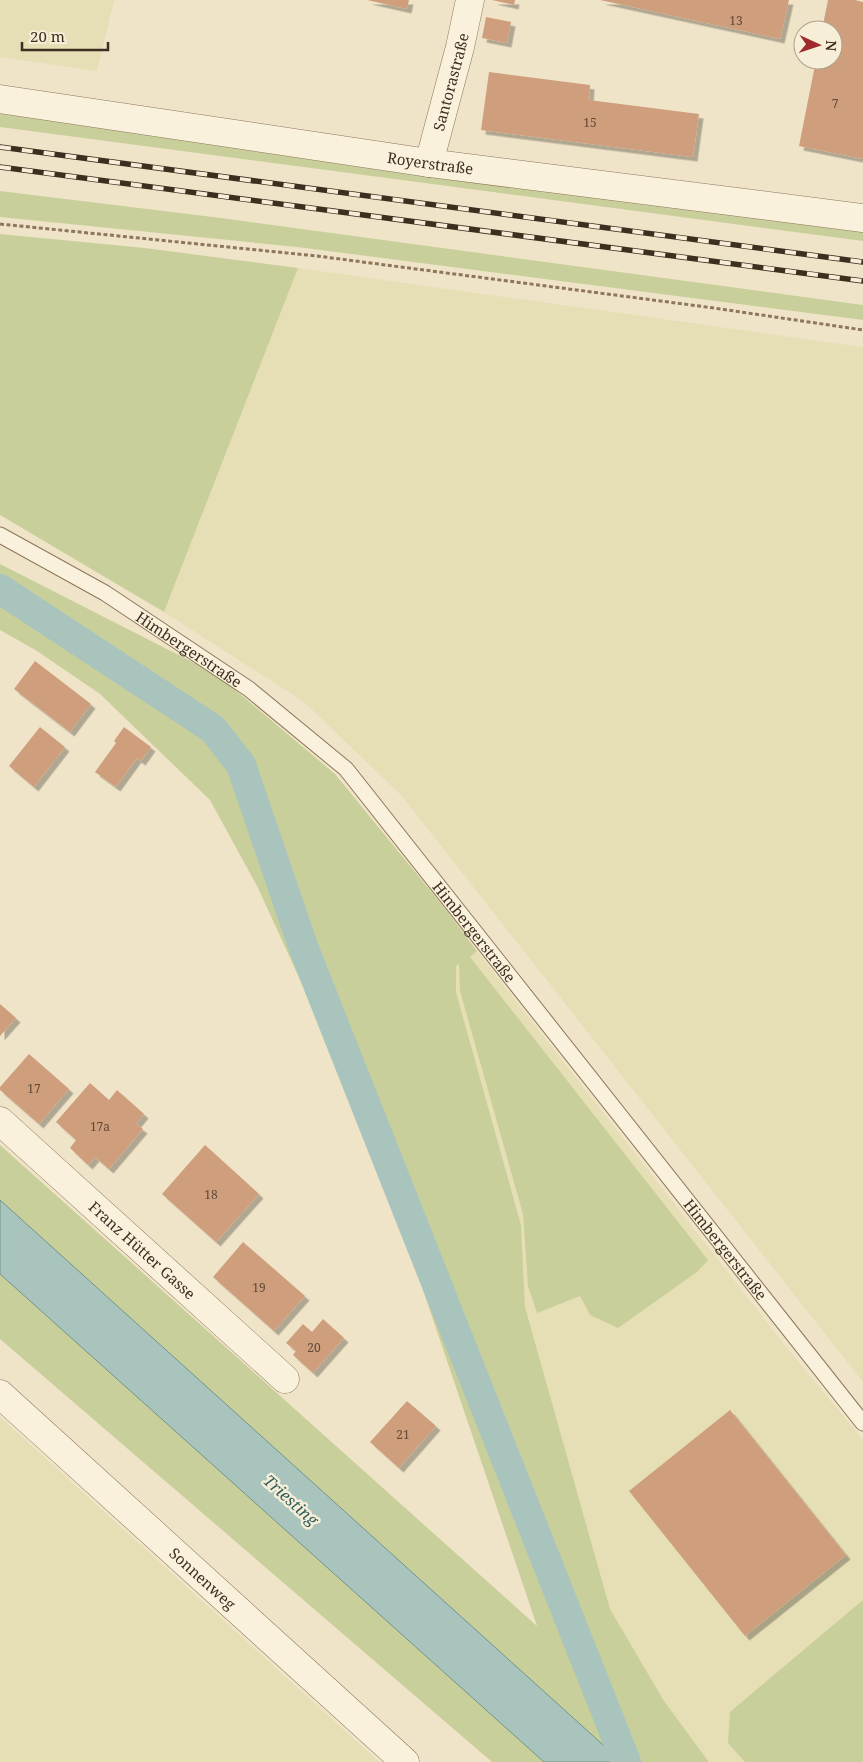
<svg xmlns="http://www.w3.org/2000/svg" width="863" height="1762" viewBox="0 0 863 1762" font-family="'Noto Serif',serif">
  <defs>
    <filter id="shadow"><feDropShadow dx="4.5" dy="4.5" stdDeviation="0" flood-color="#0004"/></filter>
  </defs>
  <rect width="100%" height="100%" fill="#f0e4c8"/>
  <!-- farmland -->
  <path fill="#e6deb5" d="M0 0H114L97 71 0 57Z
    M298 268 863 347V1382L401 795 304 702 164 612Z
    M477 951 787 1348 863 1440V1762H709L664 1701 610 1609 525 1307 521 1225 456 992V966Z
    M0 1417 379 1762H0Z"/>
  <!-- green -->
  <path fill="#c9cf9b" d="M0 106 863 225V241L0 127Z
    M0 191 221 218 863 305V320L297 247 0 217Z
    M0 234 145 248 298 268 164 612 0 515Z
    M0 564 214 673 227 683 335 774 447 911 477 951 470 957 708 1260 697 1272 618 1328 590 1315 580 1296 537 1313 528 1286 523 1214 460 991 459 964 456 966V992L521 1225 525 1307 610 1609 664 1701 709 1762H622L0 1200V1145L537 1626 368 1128 258 888 210 800 100 694 37 651 0 630Z
    M0 1274 544 1762H492L0 1339Z
    M863 1600V1762H745L728 1743 730 1712Z"/>
  <!-- water -->
  <path fill="#a9c4bc" stroke="#6f938a" d="M0 1200 622 1762H544L0 1274Z"/>
  <g fill="none" stroke-linecap="round" stroke-linejoin="round">
    <!-- canal -->
    <path stroke="#a9c4bc" stroke-width="30" d="M0 589 213 729 241 765 304 949 626 1762"/>
  </g>
  <!-- building -->
  <path fill="#cf9f7d" filter="url(#shadow)" d="M367 0H409L407 9Z
    M492 0H515L514 5Z
    M600 0H789L780 39Z
    M828 0H855L863 2V159L799 146 816 60H833V30H822Z
    M486 17 511 22 507 43 482 38Z
    M489 72 590 85 589 100 699 114 693 157 481 130Z
    M35 661 91 704 70 732 14 689Z
    M40 727 65 747 34 787 9 766Z
    M124 727 151 747 141 761 137 758 116 787 95 772 116 743 114 741Z
    M0 1004 16 1018 0 1036Z
    M29 1054 69 1089 39 1124 0 1090V1087Z
    M90 1083 109 1100 117 1090 144 1114 136 1124 143 1129 109 1169 95 1157 88 1165 70 1148 76 1140 56 1122Z
    M205 1145 259 1194 216 1242 162 1194Z
    M243 1242 305 1296 274 1331 213 1277Z
    M323 1319 344 1338 313 1373 293 1355 296 1351 286 1343 303 1324 312 1332Z
    M407 1401 436 1426 399 1468 370 1442Z
    M730 1410 846 1555 745 1636 629 1491Z"/>
  <g fill="none" stroke-linecap="round" stroke-linejoin="round">
    <!-- lane casing -->
    <g stroke="#8d765c" stroke-width="17">
      <g id="lane">
        <path id="s1" d="M0 535 105 593 249 689 346 769 863 1423"/>
      </g>
    </g>
    <!-- street casing -->
    <g stroke="#8d765c" stroke-width="29">
      <g id="street">
        <path id="s2" d="M0 99 429 163 863 218"/>
        <path id="s3" d="M429 163 460 47 470 0"/>
        <path id="s4" d="M0 1121 285 1379"/>
        <path id="s5" d="M0 1394 405 1762"/>
      </g>
    </g>
    <!-- path -->
    <path stroke="#8d765c" stroke-width="3" stroke-dasharray="4 2.5" stroke-linecap="butt" d="M0 224 317 256 714 308 863 330"/>
    <!-- lane -->
    <use href="#lane" stroke="#faf1dc" stroke-width="15"/>
    <!-- street -->
    <use href="#street" stroke="#faf1dc" stroke-width="28"/>
    <!-- rail casing -->
    <g stroke="#3d2e20" stroke-width="5.5">
      <path id="rail" d="M0 147 863 262
        M0 167 863 281"/>
    </g>
    <!-- rail -->
    <use href="#rail" stroke="#f7eed8" stroke-width="4" stroke-dasharray="11" stroke-linecap="butt"/>
  </g>
  <g text-anchor="middle" dominant-baseline="central" stroke-width="5" stroke-linejoin="round" paint-order="stroke">
    <!-- number labels -->
    <g font-size="12" fill="#624a37">
      <text x="736" y="20">13</text>
      <text x="835" y="103">7</text>
      <text x="590" y="122">15</text>
      <text x="34" y="1088">17</text>
      <text x="100" y="1126">17a</text>
      <text x="211" y="1194">18</text>
      <text x="259" y="1287">19</text>
      <text x="314" y="1347">20</text>
      <text x="403" y="1434">21</text>
    </g>
    <!-- street labels -->
    <g font-size="15" fill="#3d2e20" stroke="#f7eed8">
      <text stroke="none"><textPath href="#s3" startOffset="84">Santorastraße</textPath></text>
      <text stroke="none"><textPath href="#s2" startOffset="435">Royerstraße</textPath></text>
      <text stroke="none"><textPath href="#s1" startOffset="221">Himbergerstraße</textPath></text>
      <text stroke="none"><textPath href="#s1" startOffset="626">Himbergerstraße</textPath></text>
      <text stroke="none"><textPath href="#s1" startOffset="1031">Himbergerstraße</textPath></text>
      <text stroke="none"><textPath href="#s4" startOffset="192">Franz Hütter Gasse</textPath></text>
      <text stroke="none"><textPath href="#s5" startOffset="274">Sonnenweg</textPath></text>
    </g>
    <!-- water labels -->
    <g font-size="16" font-style="italic" fill="#2f5d5a" stroke="#f7eed8">
      <text transform="translate(291 1500) rotate(42)">Triesting</text>
    </g>
  </g>
  <!-- north arrow -->
  <g transform="translate(818 45) rotate(93)"><circle r="24" fill="#f7eed8" stroke="#ada18e"/>
  <path d="M0-4L9 19L0 12L-9 19Z" fill="#9e2a2b"/>
  <text y="-8" font-size="14" font-weight="bold" text-anchor="middle" fill="#3d2e20">N</text>
  </g>
  <!-- scale -->
  <path d="M22 42v8h86v-8" fill="none" stroke="#3d2e20" stroke-width="2.5"/>
  <text x="30" y="42" font-size="15" fill="#3d2e20" stroke="#f7eed8" stroke-width="4" paint-order="stroke">20 m</text>
</svg>
